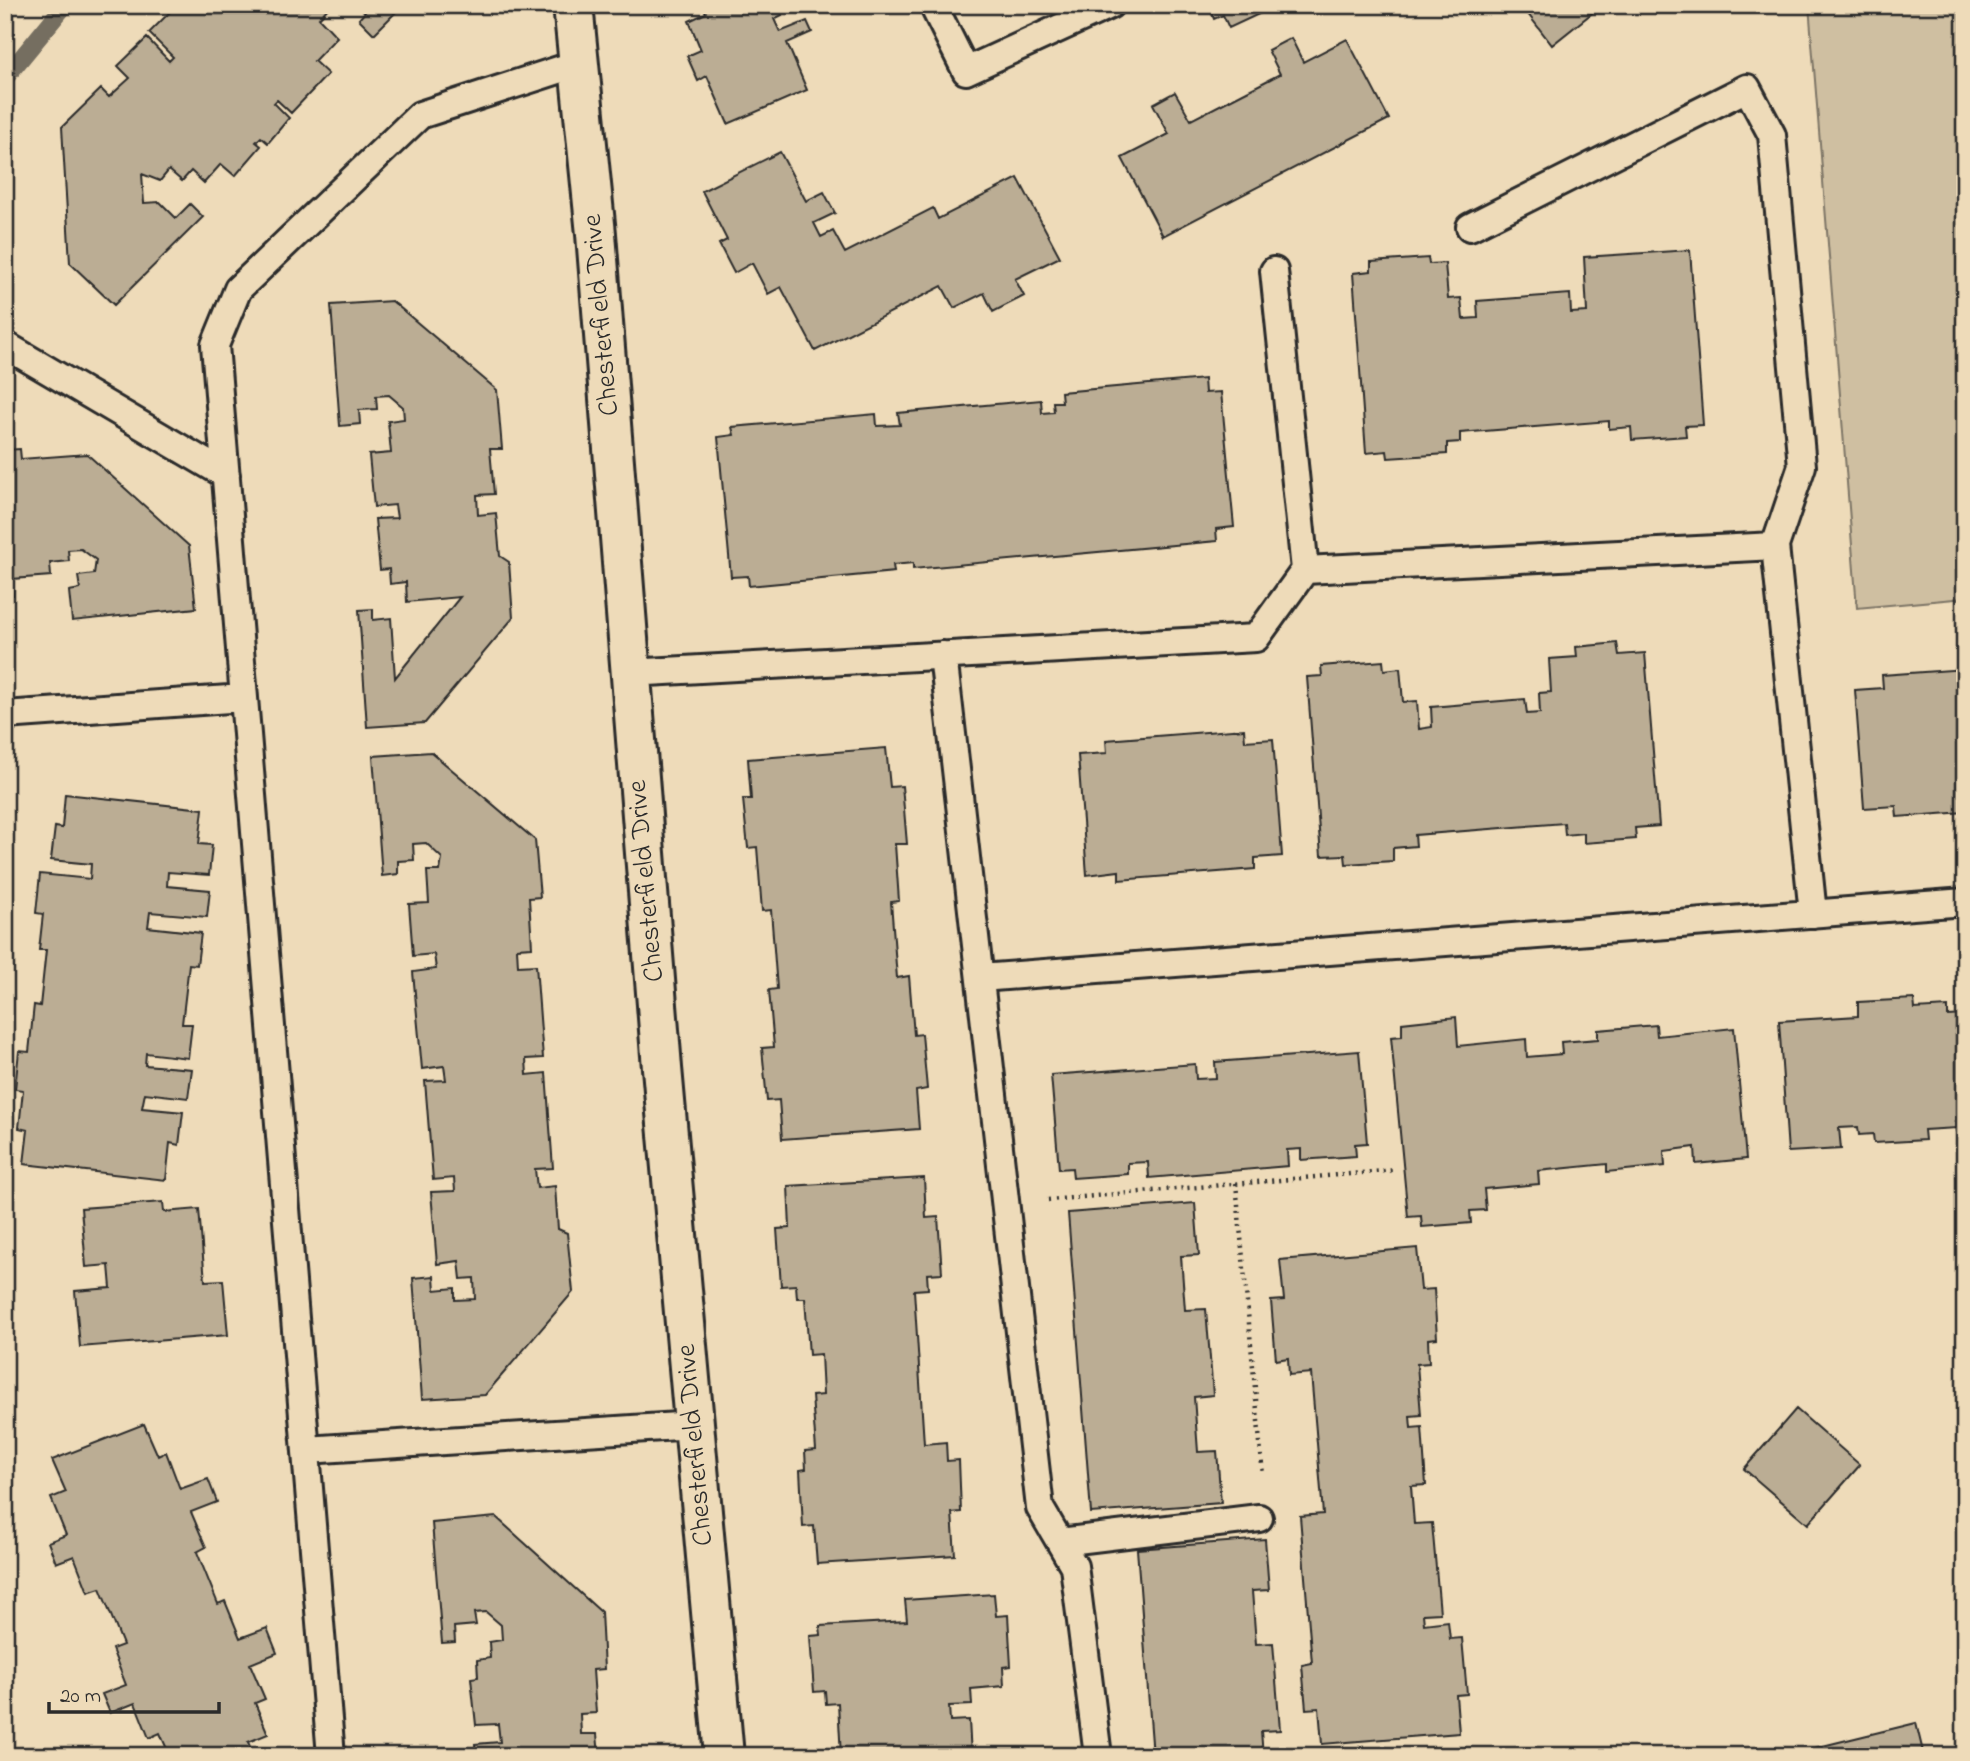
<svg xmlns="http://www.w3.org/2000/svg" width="1970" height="1761" viewBox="0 0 1970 1761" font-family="'Indie Flower',sans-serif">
  <rect width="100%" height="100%" fill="#eedbb9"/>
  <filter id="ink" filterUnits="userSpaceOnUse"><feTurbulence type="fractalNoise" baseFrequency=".0143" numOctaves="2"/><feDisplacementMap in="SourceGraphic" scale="14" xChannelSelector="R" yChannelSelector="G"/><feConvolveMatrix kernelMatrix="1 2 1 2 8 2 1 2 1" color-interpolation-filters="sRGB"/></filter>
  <g filter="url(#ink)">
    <!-- green -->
    <path fill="#cfbfa1" stroke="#7d7566" stroke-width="2" d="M1809 5H1965V598L1857 608Z"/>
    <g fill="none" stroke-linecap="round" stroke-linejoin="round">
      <!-- stream -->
      <path stroke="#756e60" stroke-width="18" d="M5 78 65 5"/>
    </g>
    <!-- building -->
    <path fill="#bbad94" stroke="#2b2b2b" stroke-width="2" d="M177 5H331L319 18 337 37 314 61 328 74 291 113 277 100 274 103 289 118 268 143 261 137 256 142 261 146 235 176 221 164 204 183 191 171 182 181 169 170 160 181 142 174 144 203 160 202 176 218 190 204 203 217 114 305 70 263 62 127 101 89 109 97 130 78 118 66 147 38 169 61 173 57 149 33Z
      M358 5H403L374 34 359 19 365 12Z
      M703 5H778L782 15 774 19 780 32 807 21 812 32 787 43 807 90 728 124 707 76 698 81 687 56 701 50 689 21 706 13Z
      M1208 5H1278L1229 28 1223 15 1214 19Z
      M1521 5H1602L1552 45Z
      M1291 38 1303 62 1347 39 1389 119 1163 236 1122 158 1169 134 1153 104 1175 92 1191 120 1280 74 1268 50Z
      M780 152 806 201 824 192 835 213 814 223 821 237 833 231 845 253 933 208 938 219 1018 178 1060 257 1015 279 1024 296 993 312 984 293 954 308 942 286 815 351 781 287 768 294 752 263 734 273 719 244 727 240 702 191Z
      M1690 250 1703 425 1685 426 1686 436 1632 440 1631 427 1609 429V421L1460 433V442L1447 443V454L1388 458 1387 451 1366 453 1353 273 1371 271V262L1428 258 1429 264 1445 263 1448 299 1461 298 1463 319 1478 318 1477 301 1570 294 1571 313 1587 312 1584 257Z
      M392 301 497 390 502 449H490L494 494 477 495 478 515 496 513 500 556 509 562 513 618 425 723 367 727 359 610 373 609V620L391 618 395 678 460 597 407 602 406 582 390 584 389 569 380 570 375 519 397 518 395 505 374 507 369 455 391 453 388 421 404 419 403 407 389 395 376 396 377 409 359 410 360 424 340 426 331 305Z
      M1204 379 1205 393 1221 392 1234 527 1216 529 1217 541 913 569V563L893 565 894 572 749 586 748 576 731 577 718 437 734 435 732 427 876 414 877 426 900 425 898 413 1041 400 1042 413 1054 412 1053 402H1062L1061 392Z
      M20 449 21 459 87 454 189 546 196 608 72 621 69 591 80 589 78 576 94 574 96 560 81 549 68 550 69 561 50 563 51 576 12 579 13 595H5V450Z
      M1617 643 1619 655 1645 653 1659 826 1635 828 1636 839 1584 843V833L1565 835 1564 823 1415 835 1416 846 1393 848V861L1346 864 1345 855 1321 856 1307 677 1322 676 1321 666 1383 661 1384 670 1400 668 1403 702 1417 701 1419 729 1432 727 1431 707 1525 699 1527 714 1540 713 1539 693 1551 692 1549 659 1577 657 1576 647Z
      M1965 669V812L1897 817 1896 806 1864 808 1855 690 1883 688 1882 675Z
      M1244 729 1245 741 1273 739 1282 856 1255 858V869L1119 880V871L1087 875 1078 755 1107 753 1106 740Z
      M886 748 890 787 902 786 907 844H895L899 901 891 902 897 978 909 976 914 1035 922 1034 927 1089 916 1091 919 1129 782 1139 779 1100 767 1101 762 1048 774 1047 769 990 777 989 771 910 762 911 757 847 748 848 743 799H751L748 759Z
      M431 752 535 840 540 897 529 898 532 947 517 948 518 966 536 965 543 1058 526 1059 527 1075 546 1073 553 1168 535 1169 537 1188 555 1186 558 1229 567 1233 573 1292 485 1395 422 1399 413 1278 434 1276 435 1290 455 1288V1300L475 1299 474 1278 461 1279 459 1261 437 1264 431 1192 455 1191 454 1178 433 1180 425 1081 446 1080 444 1066 422 1069 413 972 436 969 434 954 413 956 409 904 429 903 427 871H440L442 858 426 843 413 844 414 860 398 861V874L382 876 373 756Z
      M65 794 203 809 199 844 212 845 209 875 168 872 167 886 210 890 207 917 150 912 148 927 201 933 197 965 189 964 182 1024H192L188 1058 146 1053 145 1065 192 1069 188 1098 145 1093 142 1108 183 1112 179 1145 170 1143 166 1180 24 1164 28 1130 19 1128 23 1090 15 1089 19 1051 29 1052 34 1005 40 1006 46 950H39L43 914 36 913 40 874 90 879 91 864 51 860 55 827 62 828Z
      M1914 999 1915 1009 1948 1007V1016L1965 1015V1134L1957 1135V1128L1924 1130 1925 1140 1874 1143 1873 1134 1859 1135 1858 1127 1839 1128 1841 1149 1788 1152 1779 1021 1858 1016V1002Z
      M1456 1017 1458 1046 1526 1039 1527 1057 1562 1054 1561 1042 1598 1039V1030L1656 1025 1657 1036 1734 1028 1746 1159 1696 1164 1695 1147 1664 1151 1665 1166 1607 1172V1164L1538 1171 1539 1184 1484 1189 1486 1210 1470 1211 1471 1223 1422 1227 1421 1216 1408 1217 1391 1037 1402 1036V1023Z
      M1359 1051 1367 1143 1355 1144 1356 1156 1301 1160V1149L1287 1150 1288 1166 1149 1178 1148 1162 1128 1163V1174L1073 1178 1072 1168 1059 1169 1051 1075 1195 1064 1196 1079 1216 1078 1215 1062Z
      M924 1178 926 1218 938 1217 942 1273 927 1274 928 1289 914 1290 924 1444 946 1442 947 1461 959 1460 961 1512 952 1513 955 1555 817 1564 814 1526 803 1527 800 1470 806 1469 805 1451 816 1450 812 1396 823 1395 821 1354 809 1355 805 1298H797L796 1285 781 1286 777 1229 790 1228 788 1186Z
      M163 1202 164 1212 199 1209 205 1281 223 1280 228 1335 80 1347 75 1291 111 1288 109 1265 86 1267 81 1208Z
      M1195 1203 1199 1255 1181 1256 1185 1310 1206 1309 1213 1395 1194 1397 1198 1452 1217 1451 1221 1503 1091 1513 1068 1213Z
      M1417 1248 1421 1290 1434 1289 1437 1338 1428 1339 1429 1363 1417 1364 1421 1415 1410 1416 1411 1428 1422 1427 1426 1485 1411 1486 1414 1524 1432 1523 1440 1613 1423 1614 1424 1624 1448 1621 1450 1639 1462 1638 1467 1694 1456 1695 1459 1733 1322 1744 1319 1708 1306 1709 1302 1665 1312 1663 1300 1516 1323 1514 1311 1373 1289 1375 1288 1358 1276 1360 1271 1301 1284 1300 1280 1260Z
      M1796 1409 1860 1465 1808 1524 1744 1469Z
      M144 1424 158 1456 166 1452 180 1489 208 1479 217 1502 191 1512 206 1547 197 1552 218 1604 225 1601 240 1638 267 1628 277 1653 250 1664 265 1699 255 1703 268 1734 248 1742 254 1756H170L160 1733 149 1738 135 1703 110 1713 102 1694 126 1685 112 1649 123 1645 100 1588 88 1592 74 1556 56 1563 48 1542 66 1535 51 1498 66 1492 52 1460Z
      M496 1517 601 1612 604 1669 593 1670 596 1713 580 1714 581 1734H597L599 1756H476L475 1744 500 1742 498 1724 476 1725 471 1678 478 1677 477 1660 490 1658 489 1642 502 1640 501 1625 486 1612 474 1613 476 1625 454 1627 455 1642 442 1643 432 1523Z
      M1265 1539 1269 1590 1252 1591 1256 1644 1273 1643 1280 1730 1261 1731 1263 1756H1153L1137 1549Z
      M994 1594 996 1616 1008 1615 1011 1666 1003 1667 1004 1686 971 1689 972 1705 949 1706 950 1721 969 1720 971 1756H841L838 1703 826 1704 825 1691 814 1692 810 1636 821 1635 820 1626 907 1621 905 1600Z
      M1916 1723 1924 1756H1782Z"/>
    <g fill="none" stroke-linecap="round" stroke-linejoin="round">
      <!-- service casing -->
      <g stroke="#2b2b2b" stroke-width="32">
        <path id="service" d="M933 5 966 71 1110 5
          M1470 227 1747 88 1772 135 1802 466 1775 546 1813 914
          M5 345 226 475
          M1305 570 1775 546
          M943 655 1040 1508 1074 1566 1098 1756
          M630 673 1256 638 1305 570 1274 271
          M5 715 243 698
          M980 978 1965 902
          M306 1450 694 1425
          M1060 1542 1259 1518
          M331 1756 215 345 238 289 420 115 580 63"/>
      </g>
      <!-- tertiary casing -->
      <g stroke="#2b2b2b" stroke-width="44">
        <path id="tertiary" d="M573 5 596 234 662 1068 724 1756"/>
      </g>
      <!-- path -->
      <path stroke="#2b2b2b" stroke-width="4.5" stroke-dasharray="2 5" stroke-linecap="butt" d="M1236 1183 1263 1475
        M1048 1200 1396 1170"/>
      <!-- service -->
      <use href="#service" stroke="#eedbb9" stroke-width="26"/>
      <!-- tertiary -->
      <use href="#tertiary" stroke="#eedbb9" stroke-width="38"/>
    </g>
  </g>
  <g text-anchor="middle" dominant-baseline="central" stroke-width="5" stroke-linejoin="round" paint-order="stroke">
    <!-- street labels -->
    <g font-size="28" fill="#2b2b2b" stroke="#eedbb9">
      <text transform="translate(602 315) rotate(-95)">Chesterfield Drive</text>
      <text transform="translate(647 881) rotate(-95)">Chesterfield Drive</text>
      <text transform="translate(696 1445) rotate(-95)">Chesterfield Drive</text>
    </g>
  </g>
  <!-- margin -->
  <rect width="1970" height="1761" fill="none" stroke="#eedbb9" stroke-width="28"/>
  <rect x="14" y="14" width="1942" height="1733" fill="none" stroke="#2b2b2b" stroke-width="2.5" filter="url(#ink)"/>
  <!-- scale -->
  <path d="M49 1702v10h170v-10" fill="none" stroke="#2b2b2b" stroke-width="3.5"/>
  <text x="60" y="1702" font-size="21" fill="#2b2b2b" stroke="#eedbb9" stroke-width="5" paint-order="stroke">20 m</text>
</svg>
